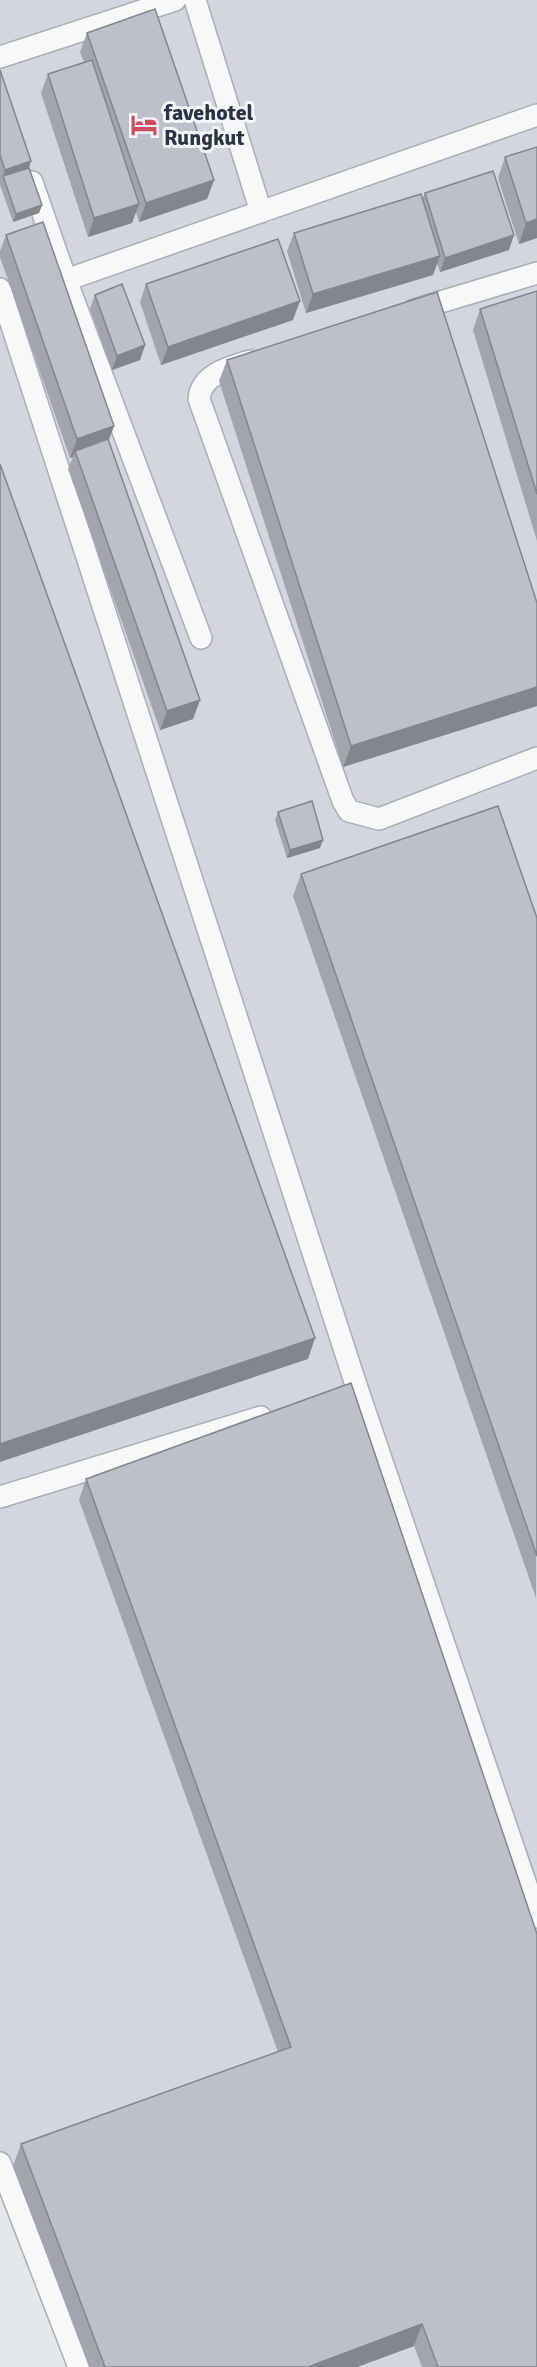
<svg xmlns="http://www.w3.org/2000/svg" width="537" height="2367" viewBox="0 0 537 2367" font-family="Signika,sans-serif">
  <rect width="100%" height="100%" fill="#e4e7ec"/>
  <!-- built -->
  <path fill="#d2d6de" d="M0 0H537V2367H70L0 2179Z"/>
  <g fill="none" stroke-linecap="round" stroke-linejoin="round">
    <!-- lane casing -->
    <g stroke="#a9aeb7" stroke-width="24">
      <path id="lane" d="M195 0 261 212
        M0 57 175 0
        M32 182 66 280 201 638
        M66 280 537 115
        M0 289 357 1388 537 1917
        M414 310 537 273
        M250 361C230 367 201 374 199 399L343 801 349 811 379 819 537 758
        M0 1497 261 1417
        M0 2163 79 2367"/>
    </g>
    <!-- lane -->
    <use href="#lane" stroke="#f7f8fa" stroke-width="21"/>
  </g>
  <!-- wall -->
  <path fill="#a1a5ae" d="M87 33 214 180 207 199 139 222 136 212 132 223 88 237 41 93 48 74 84 62 80 52Z
    M0 70 31 161 29 168 42 205 39 213 13 222 0 185Z
    M537 147V238L519 244 498 178 505 157Z
    M425 193 509 250 440 272 437 263 433 275 306 313 287 251 294 233 422 199Z
    M6 235 114 426 108 441 200 700 193 719 160 730 68 469 73 457 70 458 0 257V251Z
    M146 284 293 320 161 365 140 302Z
    M537 291V541L473 330 480 309Z
    M95 295 145 345 140 360 112 370 90 309Z
    M227 360 537 603V706L343 767 219 381Z
    M278 812 320 848 287 858 275 820Z
    M301 874 537 918 536 1598 293 896Z
    M86 1479 537 2367H422L414 2346 357 2367H89L13 2166 21 2144 278 2052 79 1500Z"/>
  <!-- shaded-wall -->
  <path fill="#83868d" d="M31 161 26 176H3L5 170Z
    M214 180 207 199 139 222 146 203Z
    M139 204 132 223 88 237 94 218Z
    M42 205 39 213 13 222 16 214Z
    M537 219V238L519 244 526 223Z
    M514 235 509 250 440 272 445 258Z
    M440 256 433 275 306 313 313 294Z
    M300 301 293 320 161 365 168 347Z
    M145 345 140 360 112 370 117 356Z
    M114 426 107 445 75 451 73 457 70 458 77 439Z
    M537 687V706L343 767 351 746Z
    M200 700 193 719 160 730 167 711Z
    M323 840 320 848 287 858 290 850Z
    M315 1338 308 1359 0 1462V1444Z
    M422 2324 414 2346 357 2367H308Z"/>
  <!-- building -->
  <path fill="#bbc0ca" stroke="#83868d" stroke-width="1.5" d="M155 9 214 180 146 203 87 33Z
    M92 60 139 204 94 218 48 74Z
    M0 70 31 161 5 170 0 155Z
    M537 147V219L526 223 505 157Z
    M29 168 42 205 16 214 3 176Z
    M493 171 514 235 445 258 425 193Z
    M421 194 440 256 313 294 294 233Z
    M43 222 114 426 77 439 6 235Z
    M278 239 300 301 168 347 146 284Z
    M122 284 145 345 117 356 95 295Z
    M537 291V494L480 309Z
    M437 292 537 603V687L351 746 227 360Z
    M108 439 200 700 167 711 75 451Z
    M0 464 315 1338 0 1444Z
    M312 801 323 840 290 850 278 812Z
    M498 806 537 918V1556L301 874Z
    M351 1383 537 1934V2367H438L422 2324 308 2367H105L21 2144 291 2047 86 1479Z"/>
  <!-- icons -->
  <defs>
    <g id="hotel-bare" transform="scale(2.07)"><path d="M-6-4.5h1.5V1H6V5H4.5V3h-9V5H-6ZM-4 0a1.8 1.8 0 1 1 3.6 0ZM.5 0V-2.5h3Q6-2.5 6 0Z" fill="#d1495b" stroke="#f4f6f9" stroke-width="2.5" paint-order="stroke"/></g>
  </defs>
  <g fill-rule="evenodd">
    <use href="#hotel-bare" x="144" y="125"/>
  </g>
  <g text-anchor="middle" dominant-baseline="central" stroke-width="6" stroke-linejoin="round" paint-order="stroke">
    <!-- poi labels -->
    <g font-size="22" font-weight="bold" fill="#2b3445" stroke="#f4f6f9" text-anchor="start">
      <text x="164" y="112">favehotel<tspan x="164" dy="25">Rungkut</tspan></text>
    </g>
  </g>
</svg>
